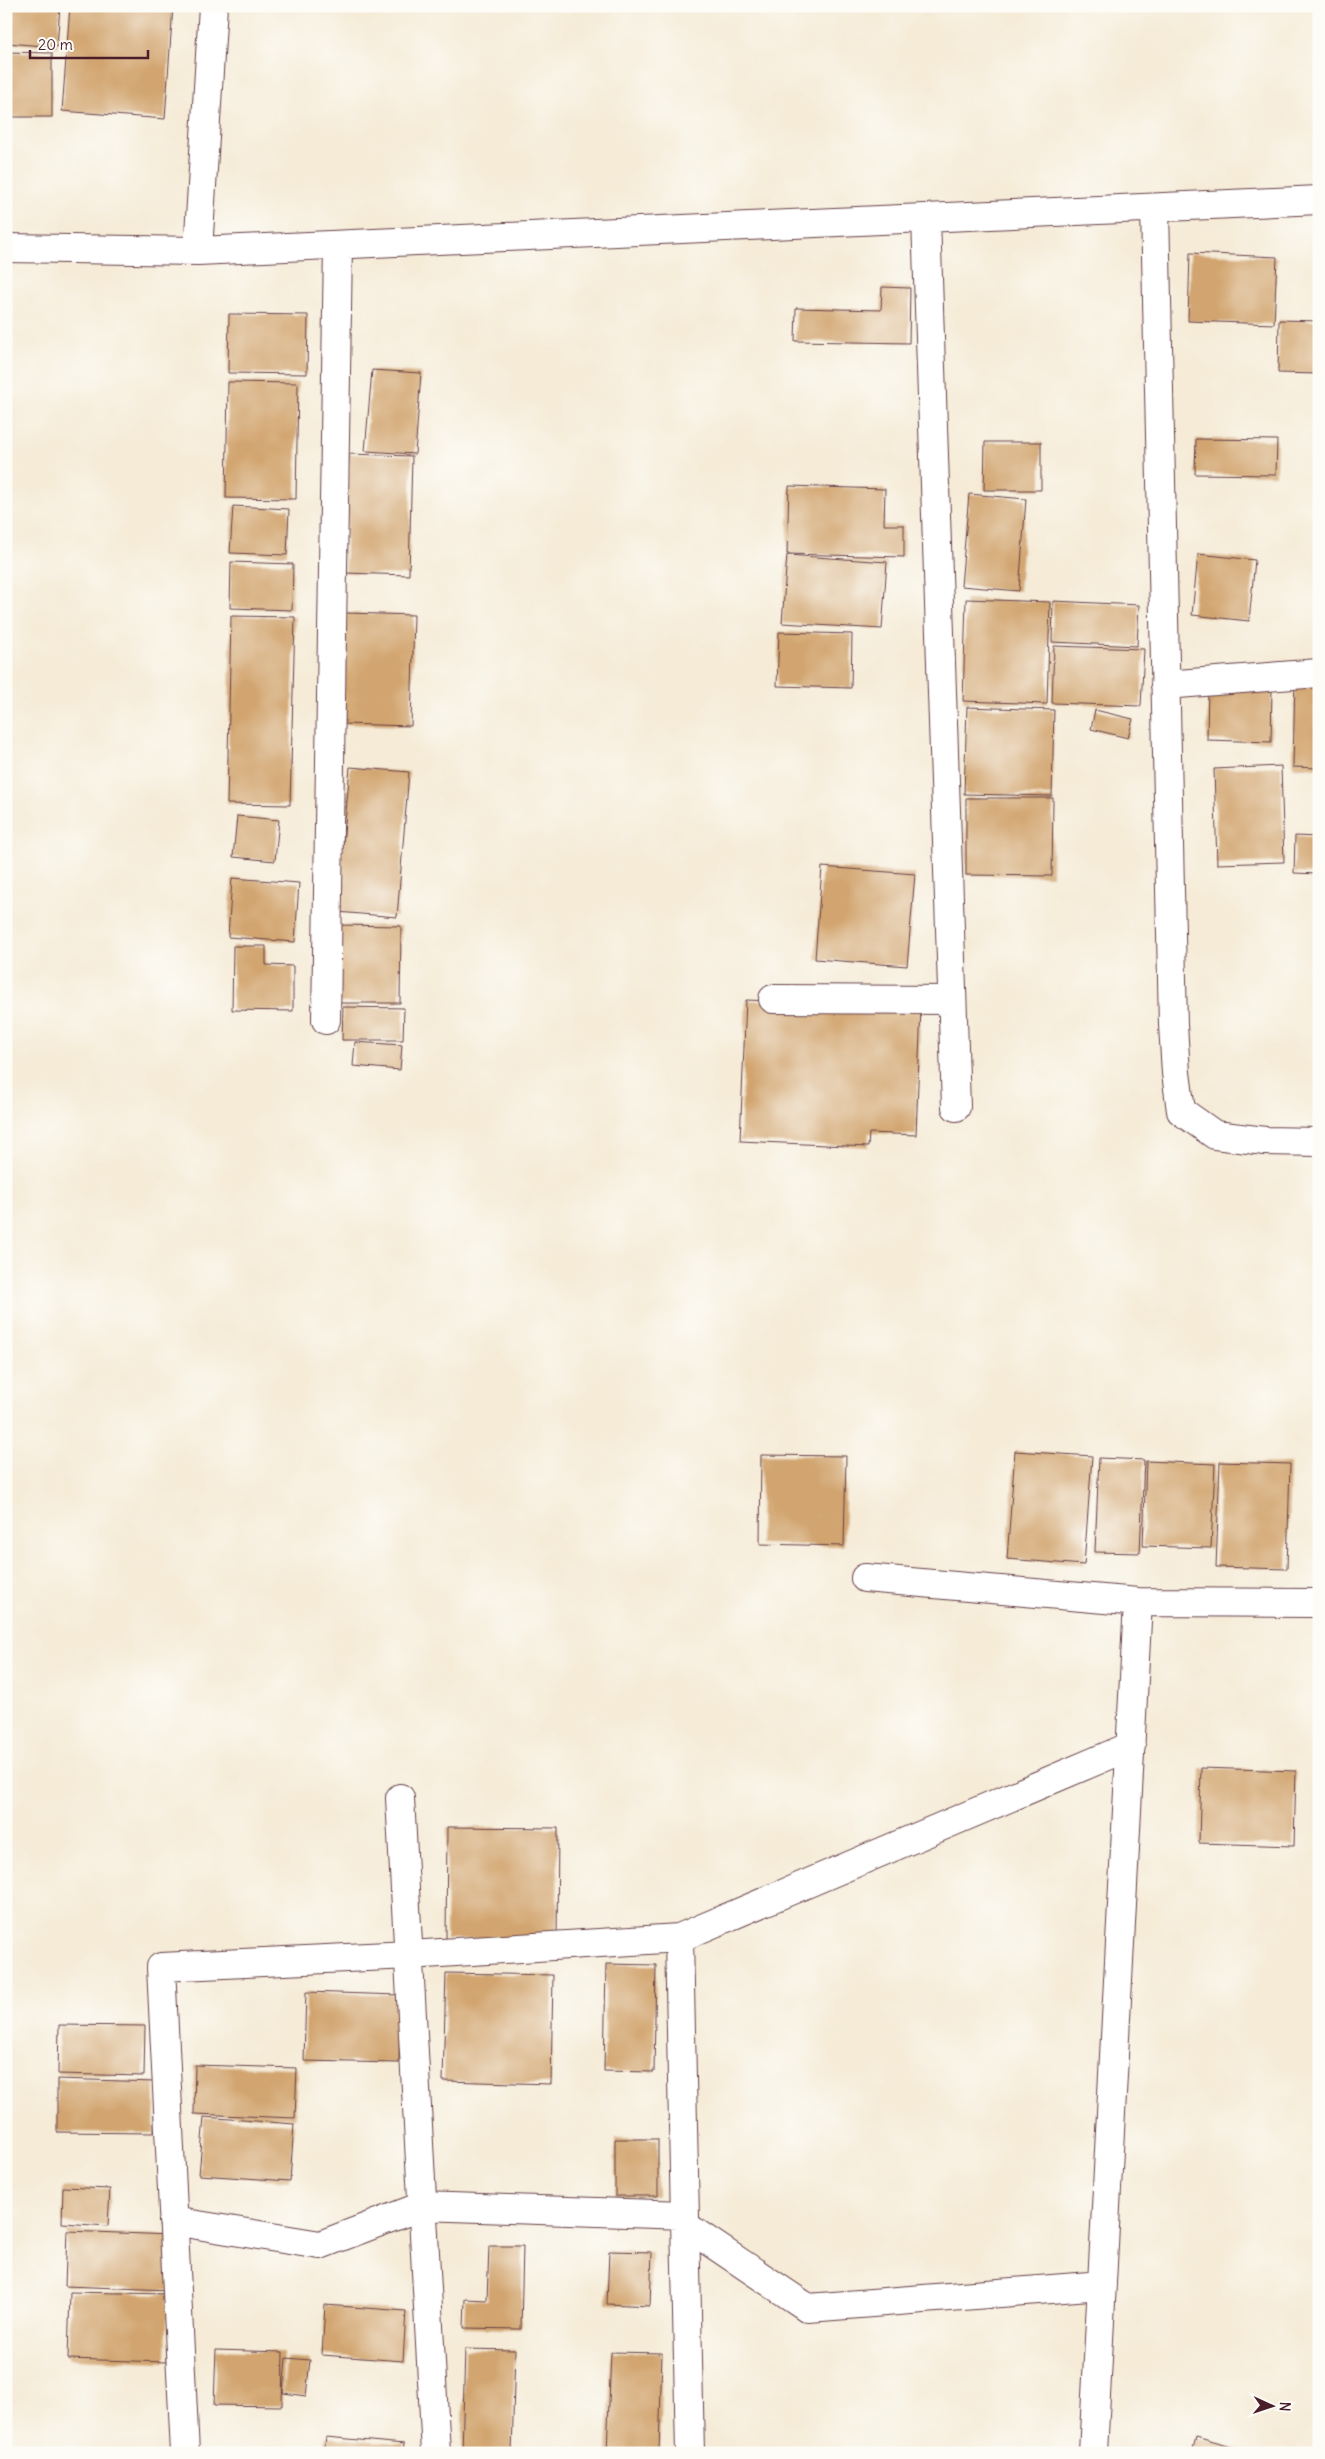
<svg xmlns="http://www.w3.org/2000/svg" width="1325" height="2459" viewBox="0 0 1325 2459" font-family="Delius,sans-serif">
  <rect width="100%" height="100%" fill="#fdfcf7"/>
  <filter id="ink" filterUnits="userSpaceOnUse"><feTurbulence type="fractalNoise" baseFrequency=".02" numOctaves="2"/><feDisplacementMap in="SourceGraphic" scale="10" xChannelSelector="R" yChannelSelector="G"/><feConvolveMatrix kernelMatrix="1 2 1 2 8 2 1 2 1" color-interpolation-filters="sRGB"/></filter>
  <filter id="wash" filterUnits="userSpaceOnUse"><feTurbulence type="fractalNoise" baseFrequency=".0096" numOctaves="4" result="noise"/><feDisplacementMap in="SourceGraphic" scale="20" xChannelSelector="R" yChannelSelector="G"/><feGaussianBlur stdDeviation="1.12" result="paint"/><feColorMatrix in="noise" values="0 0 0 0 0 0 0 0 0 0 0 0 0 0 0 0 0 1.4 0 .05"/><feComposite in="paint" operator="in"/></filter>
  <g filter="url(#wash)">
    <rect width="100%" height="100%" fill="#f5ebd7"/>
    <g id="blocks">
      <!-- building -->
      <path fill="#d2a56f" d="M6 6H60L57 47 6 43Z
        M70 6H173L165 119 62 111Z
        M6 52 52 53V117H6Z
        M1190 253 1277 257 1274 324 1188 321Z
        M882 287 910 288 909 343 795 341 796 308 881 310Z
        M229 314 308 315 307 374 228 373Z
        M1279 320 1319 321V374L1278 373Z
        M372 370 421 373 415 454 365 451Z
        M228 382 298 383 296 499 226 498Z
        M1196 439 1277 440 1276 475 1195 474Z
        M985 442H1041V490H984Z
        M349 454 412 456 409 575 345 573Z
        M789 486 885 489 884 525H904V557L787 554Z
        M969 494 1026 499 1019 591 961 586Z
        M233 506 289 509 287 555 230 553Z
        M1198 554 1255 560 1249 621 1192 615Z
        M787 555 887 562 882 629 782 623Z
        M231 562 293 564 292 610 230 608Z
        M966 599 1050 602 1047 704 963 701Z
        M1053 601 1139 605 1137 646 1052 642Z
        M346 613 414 615 411 726 343 724Z
        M231 616 295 617 290 805 227 804Z
        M779 632 852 634 851 688 777 686Z
        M1054 646 1144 649 1141 706 1052 703Z
        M1295 677H1319V768L1293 767Z
        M1208 685 1272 687 1271 742 1207 740Z
        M967 707 1054 710 1052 796 964 794Z
        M1095 710 1133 719 1128 738 1091 729Z
        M1281 766 1284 862 1217 864 1214 769Z
        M350 767 409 772 397 917 337 912Z
        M966 798H1053L1052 876 966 875Z
        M237 816 279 820 275 861 233 857Z
        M1295 836 1319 837V874L1294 873Z
        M822 867 915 874 907 966 815 959Z
        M232 878 299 883 295 942 228 937Z
        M337 925 401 926 400 1003H336Z
        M233 946H266V965L293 966V1011L232 1010Z
        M746 1000 921 1007 916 1135 869 1133 868 1147 740 1141Z
        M343 1007 404 1008 403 1040H342Z
        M355 1042 402 1045 400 1070 353 1066Z
        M1015 1451 1092 1456 1084 1565 1007 1559Z
        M761 1455 846 1456 844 1546 760 1544Z
        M1099 1458 1144 1460 1140 1553 1095 1552Z
        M1146 1461 1215 1464 1211 1548 1143 1546Z
        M1220 1462 1290 1464 1287 1569 1216 1567Z
        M1201 1768 1296 1771 1294 1846 1199 1843Z
        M447 1827 558 1828 557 1940 446 1939Z
        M606 1964 656 1965 654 2072 604 2071Z
        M446 1973 553 1975 551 2084 443 2081Z
        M306 1992 400 1995 399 2063 304 2061Z
        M59 2025 145 2026 144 2076 58 2074Z
        M195 2065 297 2068 295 2118 194 2114Z
        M57 2079 155 2082 154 2133 57 2132Z
        M204 2117 294 2124 290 2181 199 2175Z
        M615 2139H658V2196H615Z
        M63 2187 110 2189 108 2226 62 2223Z
        M67 2231 171 2235 170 2290 65 2286Z
        M489 2246H523L521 2329 464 2328 465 2299 487 2300Z
        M609 2251 652 2252 650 2306 607 2304Z
        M70 2292 168 2294 166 2362 68 2359Z
        M325 2305 406 2311 403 2361 322 2355Z
        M465 2349 515 2350 512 2453H462Z
        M216 2350 283 2352 282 2406 214 2405Z
        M611 2352 662 2353 659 2453H607Z
        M286 2358 310 2360 306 2396 283 2393Z
        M326 2437 404 2444 403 2453H324Z
        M1196 2437 1249 2452V2453H1192Z"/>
    </g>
  </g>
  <g filter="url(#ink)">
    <use href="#blocks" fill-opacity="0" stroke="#643e45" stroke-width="1"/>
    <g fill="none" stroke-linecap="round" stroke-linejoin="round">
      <!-- minor casing -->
      <g stroke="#643e45" stroke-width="30">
        <path id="minor" d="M1155 209 1173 1025 1176 1073 1181 1111 1215 1135 1265 1141 1319 1142
          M926 219 956 1107
          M6 248 198 251 1319 200
          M198 251 213 6
          M1165 685 1319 673
          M773 999 952 1000
          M326 1020 338 245
          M865 1578 1138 1602 1319 1603
          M400 1798 436 2453
          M679 1938 1131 1746
          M173 2221 320 2245 422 2206 685 2215
          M686 2226 808 2308 1102 2285
          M185 2453 161 1967 409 1955 679 1938 690 2453
          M1093 2453 1138 1602"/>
      </g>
      <!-- minor -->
      <use href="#minor" stroke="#fff" stroke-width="28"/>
    </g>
  </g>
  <!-- margin -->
  <rect width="1325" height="2459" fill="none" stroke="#fdfcf7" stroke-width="25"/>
  <!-- north arrow -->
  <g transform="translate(1272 2406) rotate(93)" stroke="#fdfcf7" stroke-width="4" paint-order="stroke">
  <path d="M0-4L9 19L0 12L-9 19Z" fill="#4a1f2b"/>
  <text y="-8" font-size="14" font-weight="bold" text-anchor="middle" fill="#4a1f2b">N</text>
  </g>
  <!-- scale -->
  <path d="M30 50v8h118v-8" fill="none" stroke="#4a1f2b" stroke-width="2.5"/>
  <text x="38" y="50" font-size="15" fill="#4a1f2b" stroke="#fdfcf7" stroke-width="4" paint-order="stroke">20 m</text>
</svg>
